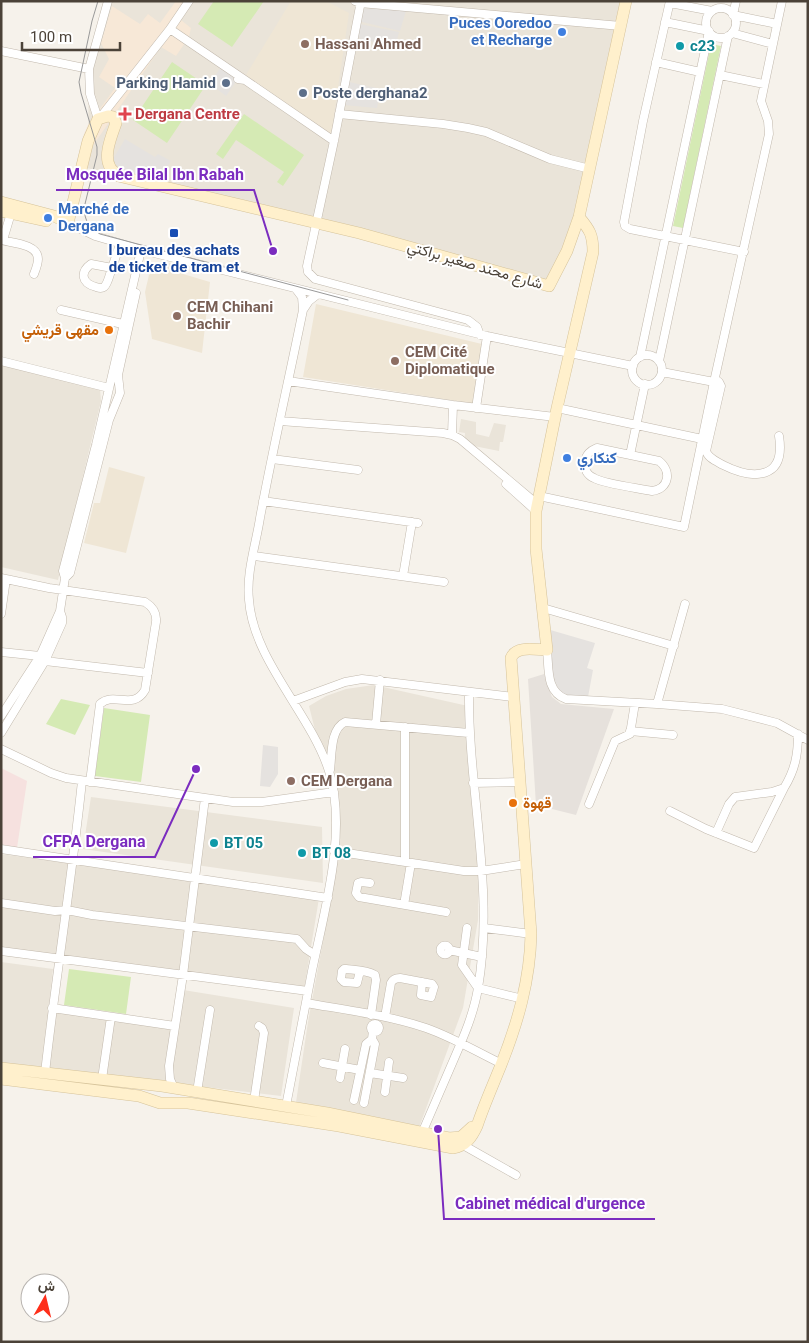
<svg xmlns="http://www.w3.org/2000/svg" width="809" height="1343" viewBox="0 0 809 1343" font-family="Roboto,Vazirmatn,sans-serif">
  <rect width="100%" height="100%" fill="#f6f2eb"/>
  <!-- residential -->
  <path fill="#eae4d9" d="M108 1H626L590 169 549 286 249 205 82 167 88 141 89 69Z
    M1 365 100 389 101 401 58 580 1 567Z
    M461 419 476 422V434L489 437 494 423 506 425 503 442H500L499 451 464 444 465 433 459 432Z
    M374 685 468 706 479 847 478 920 463 1008 417 1133 295 1109 308 1022 323 941 337 843 338 784 318 742 309 706 326 696 346 689Z
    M91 797 322 827 323 883 83 849Z
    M1 854 319 898 304 990 1 948Z
    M1 962 53 969 49 1004 172 1023 177 989 294 1008 281 1096 1 1063Z"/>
  <!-- commercial -->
  <path fill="#f7e8d7" d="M176 1H194L181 20 191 28 189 37 176 56 161 47 92 147 64 215 84 134 88 125 115 88 99 77 109 59 101 43 112 6 140 24 148 14 160 23Z"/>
  <!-- industrial -->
  <path fill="#e6e1dc" d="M544 674 552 697 561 704 614 709 576 815 536 805 528 679Z"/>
  <!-- education -->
  <path fill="#efe6d5" d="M291 1H326L349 13 331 135 246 75Z
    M163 261 185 268 183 274 210 282 202 353 152 339 145 292 149 275Z
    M316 304 486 345 475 404 303 377Z
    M109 467 145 477 126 553 84 543 94 503H100Z"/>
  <!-- medical -->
  <path fill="#f6e1df" d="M1 768 27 781 17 848 1 844Z"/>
  <!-- green -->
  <path fill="#d5eab4" d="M214 1H264L232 47 198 24Z
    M711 44 721 46 683 228 673 226Z
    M172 62 206 85 167 143 133 120Z
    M244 114 304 155 283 186 277 182 284 172 236 140 223 159 216 154Z
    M61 699 90 705 75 735 46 724Z
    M104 708 150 715 141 782 95 776Z
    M69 969 131 977 126 1014 64 1005Z"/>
  <!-- parking -->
  <path fill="#e5e2df" d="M362 8 406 11 400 31 358 21Z
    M360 24 399 32 395 47 358 38Z
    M221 67 238 79 226 96 213 86 218 79 214 77Z
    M349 82 381 89 377 108 344 105Z
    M125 139 155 157 158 154 171 161 159 178 119 170 113 159Z
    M547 629 595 643 587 668 593 670 588 697 558 694 554 686Z
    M263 745 278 747V774L270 787 260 786Z"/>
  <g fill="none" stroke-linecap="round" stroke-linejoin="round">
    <!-- street casing -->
    <g stroke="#c2b9ad" stroke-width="9">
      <path id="street" d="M355 1 360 3 621 26
        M361 1 334 141 307 266 308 272 315 279 468 320 477 327 480 335
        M670 1 643 121 624 222 625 226 630 229 744 252
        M736 1 733 15 777 24
        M670 3 712 11
        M706 23a15 15 0 1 1 30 0a15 15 0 1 1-30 0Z
        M170 29 245 80
        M732 33 773 44
        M1 51 89 69
        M656 62 700 72
        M720 75 764 84
        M238 79 245 80 334 141
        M339 114 443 124 468 128 486 132 550 159 590 169
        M98 119 90 94 89 69 108 1
        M99 119 170 29 189 1
        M68 223 95 236 146 251 487 336 633 366
        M1 240C12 243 38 244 38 259 38 264 36 269 34 274
        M3 240 11 213
        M91 264 112 268C110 273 108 284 104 287 101 289 99 288 96 287 81 283 80 272 91 264Z
        M112 268 120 244
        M61 310 127 325
        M303 310 309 301 318 294
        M632 370a15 15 0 1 1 30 0a15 15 0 1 1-30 0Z
        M640 357 709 31 665 22
        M1 361 109 388
        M659 361 728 36
        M662 372 714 382
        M715 379 719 382 721 386 706 451C708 458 716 461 723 465 753 480 786 480 779 436
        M288 381 453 405 555 417
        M476 408 487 336
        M557 408 702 439
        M280 421 443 433 452 435 460 439 537 504
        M452 435 453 405
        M597 448 659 461C672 471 669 489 652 491 638 488 604 484 594 478 587 475 584 469 585 462 586 454 590 451 597 448Z
        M630 455 645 384
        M272 459 358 470
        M506 484 536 511
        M539 496 684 527 714 382 769 134 768 121 761 101 782 1
        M263 501 418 523
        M254 556 444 582
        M403 576 412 522
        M1 578 49 588 145 602C153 607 157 613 156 622L145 690C133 711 114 691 100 704L90 782
        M65 578 70 573 109 420 120 393 118 375 136 293
        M543 608 674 646
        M1 614 6 579
        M547 650C549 669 546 692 566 699L657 704 722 709 777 723 808 740
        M1 652 40 656
        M45 661 148 673
        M293 701 345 682 362 679 513 697
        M657 704 685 604
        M1 716 40 656 60 611 65 578 63 571 96 445 141 250
        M376 724 380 680
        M630 731 673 735
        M1 733 45 661 62 623V617L60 611
        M1 749 51 773 66 778 233 802H262L334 792
        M330 770C332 755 330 729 345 722L469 733
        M473 783 520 782
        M589 804 615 741 630 734 635 703
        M670 811 706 829 754 848 784 788
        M716 833 729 804 735 797 772 792 784 788C795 770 798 755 798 734
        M1 849 328 898
        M334 851 464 871H481L526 864
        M405 862V727
        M370 883 361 882 358 883 356 893 359 897 446 912
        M1 903 55 911 67 910 92 915 297 939 306 949 315 955
        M404 905 411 863
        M467 928 462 965 478 988 523 999
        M484 928 531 934
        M440.5 950a4.5 4.5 0 1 1 9 0a4.5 4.5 0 1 1-9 0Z
        M449 950 482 957
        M1 951 308 991
        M360 971 357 983 344 982 341 979 342 971 344 969H346C355 970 367 970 375 975L376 980 371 1015
        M306 1003C346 1010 387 1015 426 1028 452 1037 477 1052 502 1064
        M52 1008 175 1026
        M385 1017 391 983C393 979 396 978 400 978L432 984 434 987 431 997 421 995 422 982
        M371 1028a4 4 0 1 1 8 0a4 4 0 1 1-8 0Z
        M323 1063 360 1070
        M45 1073C56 975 72 878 82 781
        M370 1073 403 1078
        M340 1078 345 1049
        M102 1079 111 1017
        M174 1088 170 1079 169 1066 183 975 205 798
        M197 1092 210 1010
        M385 1092 389 1062
        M354 1100 366 1044 372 1039
        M254 1101 264 1033 262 1028 259 1026
        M364 1103 375 1044 372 1039 373 1031
        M286 1106C295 1061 303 1016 312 971 324 912 348 831 329 771 311 714 253 660 249 600 246 573 256 544 260 518 273 448 289 379 303 310L302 297 296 289
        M422 1133C433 1108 443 1084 454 1059 464 1036 474 1013 478 988 495 890 468 790 469 692
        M463 1145 516 1175"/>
    </g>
    <!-- secondary casing -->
    <g stroke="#d6c39a" stroke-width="12">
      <path id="secondary" d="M1 202 54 216 68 223
        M1 211 46 221
        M68 223 88 141 98 119 108 116 113 117 116 123C112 135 103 155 110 167 111 170 116 173 118 176L359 233 549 286 567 251 579 217 626 1
        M1 1068 162 1086 327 1113 449 1138 461 1137 472 1127
        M1 1079 139 1096 160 1103H188L339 1126 453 1148C466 1146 472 1137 477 1126 484 1105 493 1085 501 1065 518 1022 530 980 531 934L511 658C516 645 536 650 547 650L536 549V511L557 408 593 252C593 235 590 230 579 217"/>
    </g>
    <!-- street -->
    <use href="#street" stroke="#fff" stroke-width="8"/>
    <!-- secondary -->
    <use href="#secondary" stroke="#fff0cc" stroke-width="11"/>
    <!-- tram -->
    <path stroke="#999" stroke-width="1" d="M98 1 92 21 79 82 81 93 97 147V155L84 208C85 222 89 227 100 234L348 300"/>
  </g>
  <!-- markers -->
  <g fill="#3f7fe0" stroke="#fff" stroke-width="2">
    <circle cx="562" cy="32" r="5"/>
    <circle cx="48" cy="218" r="5"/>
    <circle cx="567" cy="458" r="5"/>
  </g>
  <g fill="#8d6e63" stroke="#fff" stroke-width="2">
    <circle cx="305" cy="44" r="5"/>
    <circle cx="177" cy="316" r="5"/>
    <circle cx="395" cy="361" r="5"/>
    <circle cx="291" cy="781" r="5"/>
  </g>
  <g fill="#0f9aa8" stroke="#fff" stroke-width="2">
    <circle cx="680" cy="46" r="5"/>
    <circle cx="214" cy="843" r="5"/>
    <circle cx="302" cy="853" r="5"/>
  </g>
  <g fill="#5c6f8a" stroke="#fff" stroke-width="2">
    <circle cx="226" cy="83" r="5"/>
    <circle cx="303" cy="93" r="5"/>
  </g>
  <path fill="#e0444e" stroke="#fff" stroke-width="2" d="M122.5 106.5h5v5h5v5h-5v5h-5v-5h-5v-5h5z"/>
  <rect fill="#1a4fb4" stroke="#fff" stroke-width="2" x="169" y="228" width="10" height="10" rx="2.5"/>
  <g fill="#e8710a" stroke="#fff" stroke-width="2">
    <circle cx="109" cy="330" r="5"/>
    <circle cx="513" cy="803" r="5"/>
  </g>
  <g text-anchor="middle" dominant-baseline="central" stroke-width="4" stroke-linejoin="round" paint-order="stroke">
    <!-- shop labels -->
    <g font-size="15" font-weight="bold" fill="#366cbe" stroke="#fff" text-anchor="start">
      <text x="552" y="23" text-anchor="end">Puces Ooredoo<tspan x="552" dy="17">et Recharge</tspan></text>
      <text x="58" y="209">Marché de<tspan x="58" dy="17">Dergana</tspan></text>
      <text x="577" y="458">كنكاري</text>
    </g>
    <!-- education labels -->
    <g font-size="15" font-weight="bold" fill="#785e54" stroke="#fff" text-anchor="start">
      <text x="315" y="44">Hassani Ahmed</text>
      <text x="187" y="307">CEM Chihani<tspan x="187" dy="17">Bachir</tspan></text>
      <text x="405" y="352">CEM Cité<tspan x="405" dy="17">Diplomatique</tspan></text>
      <text x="301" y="781">CEM Dergana</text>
    </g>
    <!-- culture labels -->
    <g font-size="15" font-weight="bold" fill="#0d838f" stroke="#fff" text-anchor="start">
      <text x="690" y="46">c23</text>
      <text x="224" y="843">BT 05</text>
      <text x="312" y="853">BT 08</text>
    </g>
    <!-- service labels -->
    <g font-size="15" font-weight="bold" fill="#4e5e75" stroke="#fff" text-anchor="end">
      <text x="216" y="83">Parking Hamid</text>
      <text x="313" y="93" text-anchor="start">Poste derghana2</text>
    </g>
    <!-- health labels -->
    <g font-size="15" font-weight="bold" fill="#be3a42" stroke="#fff" text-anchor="start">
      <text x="135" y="114">Dergana Centre</text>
    </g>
    <!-- transit labels -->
    <g font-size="15" font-weight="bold" fill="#164399" stroke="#fff">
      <text x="174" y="250">I bureau des achats<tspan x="174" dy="17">de ticket de tram et</tspan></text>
    </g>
    <!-- street labels -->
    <g font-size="15" fill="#4b4238" stroke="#fff">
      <text transform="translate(475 265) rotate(16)">شارع محند صغير براكتي</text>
    </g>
    <!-- food labels -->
    <g font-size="15" font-weight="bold" fill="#c56008" stroke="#fff" text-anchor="end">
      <text x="99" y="330">مقهى قريشي</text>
      <text x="523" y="803" text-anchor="start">قهوة</text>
    </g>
  </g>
  <!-- callouts -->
  <path fill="none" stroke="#7b2cbf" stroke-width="2" d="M273 251L254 190H56M196 769L155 857H33M438 1129L444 1219H655"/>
  <g fill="#7b2cbf" stroke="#fff" stroke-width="2">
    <circle cx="273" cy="251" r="5"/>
    <circle cx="196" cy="769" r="5"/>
    <circle cx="438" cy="1129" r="5"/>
  </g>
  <g font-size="16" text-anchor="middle" font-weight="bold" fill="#7b2cbf" stroke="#fff" stroke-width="4" stroke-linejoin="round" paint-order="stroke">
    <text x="155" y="180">Mosquée Bilal Ibn Rabah</text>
    <text x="94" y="847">CFPA Dergana</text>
    <text x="550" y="1209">Cabinet médical d'urgence</text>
  </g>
  <!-- border -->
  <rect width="809" height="1343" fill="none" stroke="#4b4238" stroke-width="5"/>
  <!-- north arrow -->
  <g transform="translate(45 1298) rotate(8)"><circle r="24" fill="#ffffff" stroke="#b7b3af"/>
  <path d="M0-4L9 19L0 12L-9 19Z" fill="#fe2f1a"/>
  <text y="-8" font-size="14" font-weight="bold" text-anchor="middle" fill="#4b4238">ش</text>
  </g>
  <!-- scale -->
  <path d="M22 42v8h98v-8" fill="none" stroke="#4b4238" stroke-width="2.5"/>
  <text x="30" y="42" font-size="15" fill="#4b4238" stroke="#ffffff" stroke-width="4" paint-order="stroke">100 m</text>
</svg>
